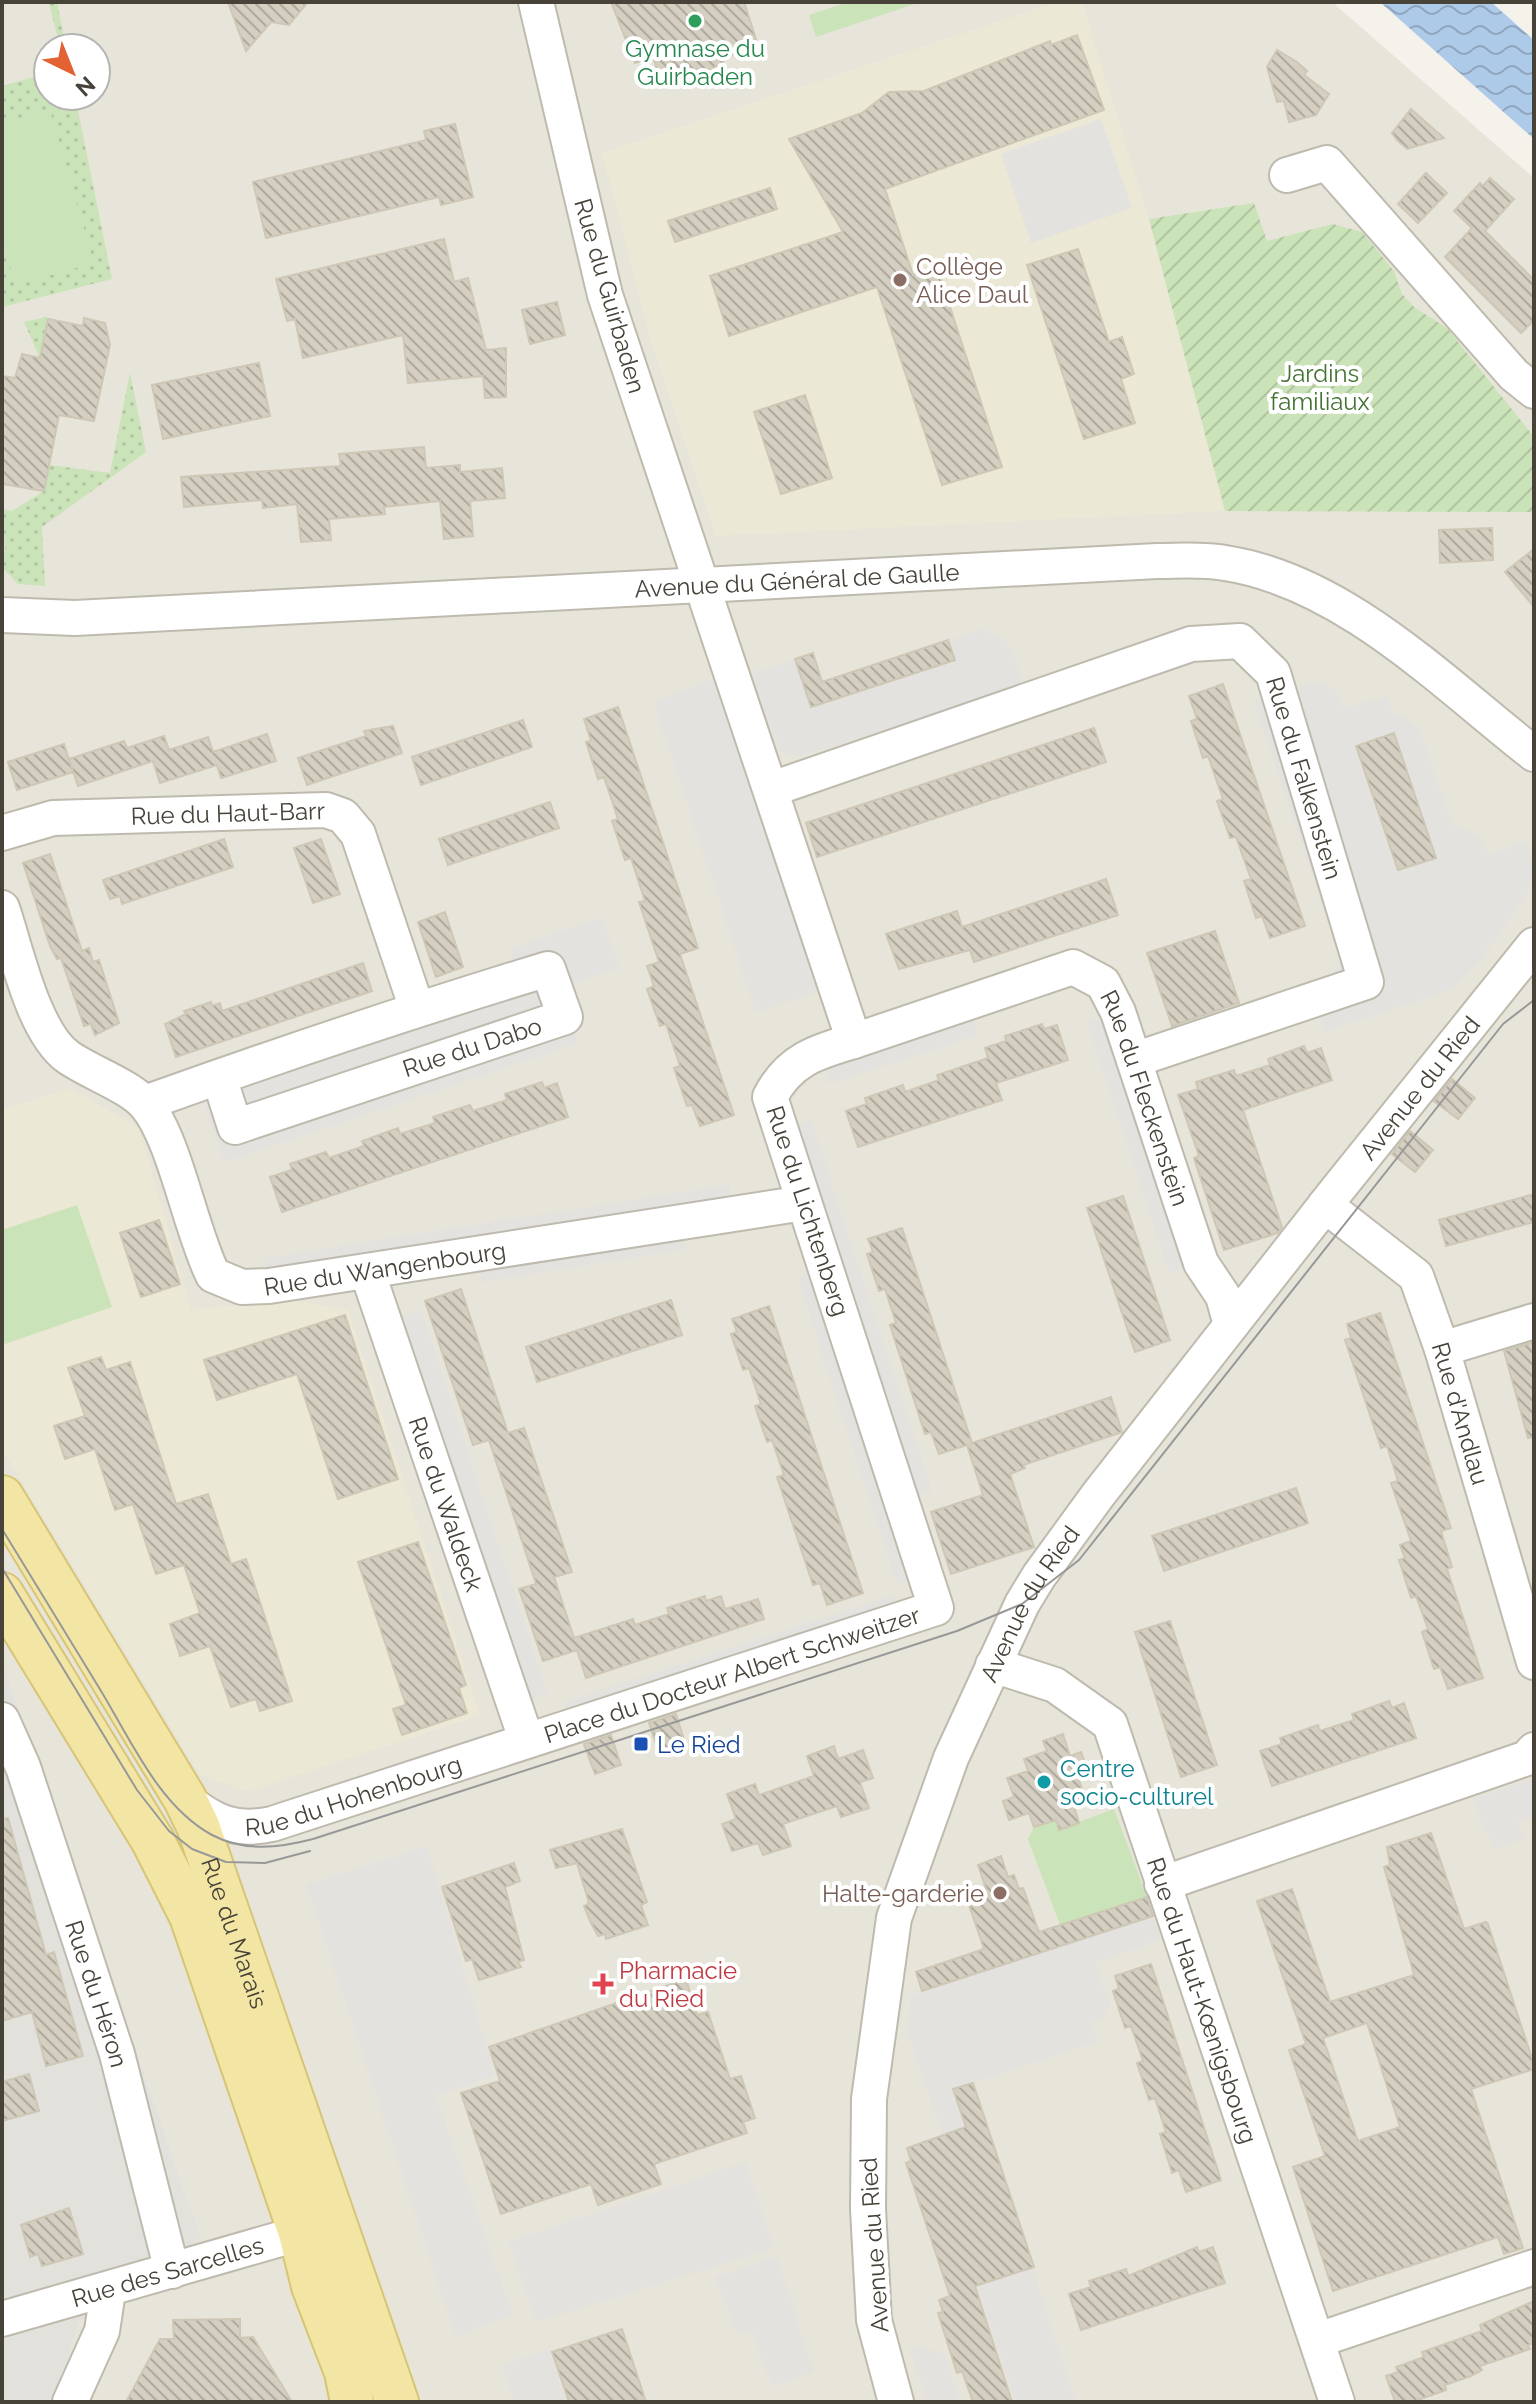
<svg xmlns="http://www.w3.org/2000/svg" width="1536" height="2404" viewBox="0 0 1536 2404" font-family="Raleway,sans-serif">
  <defs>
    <pattern id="grass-dots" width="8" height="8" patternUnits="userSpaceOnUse" patternTransform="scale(2)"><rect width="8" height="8" fill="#cbe3b8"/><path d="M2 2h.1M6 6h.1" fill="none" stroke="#b0c49f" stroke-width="1.8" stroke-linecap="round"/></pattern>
    <pattern id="garden-furrows" width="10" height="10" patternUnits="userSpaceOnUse" patternTransform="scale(2)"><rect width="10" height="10" fill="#cbe3b8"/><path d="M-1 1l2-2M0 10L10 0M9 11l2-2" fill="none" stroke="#b0c49f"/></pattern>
    <pattern id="water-waves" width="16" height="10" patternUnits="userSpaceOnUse" patternTransform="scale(2)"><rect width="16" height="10" fill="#aecae9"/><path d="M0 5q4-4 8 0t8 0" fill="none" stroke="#8fa6be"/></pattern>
    <pattern id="building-back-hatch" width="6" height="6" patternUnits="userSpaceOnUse" patternTransform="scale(2)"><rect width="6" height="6" fill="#d4cfc1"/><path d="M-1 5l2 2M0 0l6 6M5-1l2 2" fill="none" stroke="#aeaa9e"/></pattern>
  </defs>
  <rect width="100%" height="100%" fill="#f4f2eb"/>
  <!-- residential -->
  <path fill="#e7e4d9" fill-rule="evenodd" d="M2 2H1332L1534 178V2402H52L80 2322 201 2238 2 1660ZM48 48H96V96H48Z"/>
  <!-- industrial -->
  <path fill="#e3e1dc" d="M2 1660 201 2238 80 2322 52 2402H2Z"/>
  <!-- education -->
  <path fill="#ebe8d6" d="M1056 2H1082L1149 219 1225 511 716 536 651 341 602 153Z
    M70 1088 139 1128 191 1309 297 1301 348 1310 480 1715 248 1792 200 1775 2 1449V1110Z"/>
  <!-- grass -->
  <path fill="url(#grass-dots)" d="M49 2H57L66 48H60Z
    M48 73V96H75L112 279 2 307V236L16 285 50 110 2 124V86Z
    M47 317 48 319 40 358 24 322Z
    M130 373 146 452 42 527 45 586 18 584 2 567 5 548 2 509 12 511 44 491 50 465 110 473Z"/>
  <!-- park -->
  <path fill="#cbe3b8" d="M849 2H921L816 37 809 15Z
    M50 110 94 263 16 285 2 236V124Z
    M77 1205 112 1307 2 1345V1230Z
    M1114 1809 1147 1897 1060 1925 1028 1839 1034 1827 1056 1820 1060 1829Z"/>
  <!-- garden -->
  <path fill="url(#garden-furrows)" d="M1254 203 1267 241 1333 224 1362 232 1394 271 1402 294 1414 307 1447 328 1534 437V512L1225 511 1149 219Z"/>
  <!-- parking -->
  <path fill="#e3e2df" d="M1101 119 1132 208 1031 243 1001 154Z
    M983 629 1007 641 1025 684 800 757 784 753 774 738 752 674 813 653 823 682Z
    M720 676 823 990 756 1012 653 702Z
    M1323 681 1337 693 1345 708 1387 696 1393 713 1402 715 1419 728 1453 825 1477 834 1489 855 1527 840 1533 872 1525 897 1478 964 1451 990 1324 1032 1311 987 1326 983 1341 961 1253 700Z
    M602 917 619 968 561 987 579 1043 224 1162 194 1072 514 964 509 949Z
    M968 1001 979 1035 829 1084 819 1052Z
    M1118 1012 1201 1263 1169 1273 1087 1023Z
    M811 1120 932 1491 902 1502 925 1575 897 1584 797 1277 825 1268 780 1130Z
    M729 1185 733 1213 680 1221 685 1249 481 1282 476 1254 269 1286 265 1258Z
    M421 1310 548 1694 513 1705 386 1322Z
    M895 1595 902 1619 572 1726 564 1702Z
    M1534 1778V1816L1519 1822 1525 1839 1494 1849 1472 1799Z
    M427 1846 495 2076 436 2096 513 2315 456 2336 306 1885Z
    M1153 1916 1161 1940 1096 1963 1110 2005 1102 2019 1091 2024 1097 2042 973 2083 1076 2402H1015L978 2287 993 2282 908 2036 910 1996Z
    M746 2162 774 2248 536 2322 508 2242Z
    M777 2257 814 2372 772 2387 751 2330 737 2334 715 2277Z
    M914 2346 945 2354 960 2402H927L913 2361Z
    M549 2349 566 2402H513L503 2365Z"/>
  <!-- water -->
  <path fill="url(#water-waves)" d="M1380 2H1491L1534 40V139Z"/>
  <!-- building -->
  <path fill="url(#building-back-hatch)" stroke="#cec7b5" stroke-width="2" fill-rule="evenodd" d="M228 2H308L289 25 271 22 246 51Z
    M611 2H744L756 39 712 69 658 72 653 57 635 63Z
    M1077 35 1104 110 885 189 913 275 937 267 1002 467 942 485 877 287 729 336 710 276 843 232 789 139 862 113 889 92 924 91 1050 41 1051 45Z
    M1277 50 1297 62 1307 71 1304 75 1329 94 1316 115 1289 122 1284 101 1277 102 1267 67Z
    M1411 109 1444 138 1407 149 1397 140 1392 133Z
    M455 124 473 197 441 205 439 197 266 238 253 182 426 140 424 131Z
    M1426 173 1447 193 1418 223 1398 204Z
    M1490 178 1514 199 1485 231 1534 280V320L1521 333 1445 257 1472 228 1454 211 1480 183 1483 186Z
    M770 188 777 209 675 242 668 221Z
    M444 239 454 282 468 278 486 350 506 348V397L485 398 483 376 408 383 403 335 303 358 295 319 287 321 276 279Z
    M1078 249 1109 342 1122 337 1134 374 1121 379 1135 423 1084 439 1027 265Z
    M557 302 565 335 530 344 522 310Z
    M84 318 105 323 110 345 94 421 59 415 44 491 2 484V376L15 378 22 354 40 358 48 319 83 326Z
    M259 363 270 416 163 439 152 385Z
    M805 395 832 478 781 494 754 412Z
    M424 447 426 468 460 465V472L502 468 505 498 470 501 473 536 444 539 440 501 384 507 385 514 329 519 331 540 301 542 297 504 263 508 262 500 184 507 181 477 341 466 339 454Z
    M1492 528 1493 560 1440 563 1439 530Z
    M1534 549V607L1505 572Z
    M948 640 955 660 811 707 795 659 813 653 822 682Z
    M1223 684 1305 926 1270 938 1262 916 1256 918 1244 881 1251 879 1236 837 1230 838 1217 801 1223 799 1208 756 1203 758 1191 721 1197 719 1189 696Z
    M618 707 698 948 680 954 734 1115 700 1126 692 1105 687 1106 674 1068 680 1066 666 1024 660 1026 647 989 654 986 647 966 659 962 639 902 645 901 631 858 625 860 612 821 618 819 604 777 598 779 586 742 591 741 584 719Z
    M523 720 532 747 421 785 412 757Z
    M393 726 402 753 307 785 298 758 366 736 364 731Z
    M1094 728 1106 762 817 857 806 823Z
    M1394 733 1436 858 1398 870 1356 746Z
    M267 734 276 761 221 778 217 765 160 783 153 761 78 786 69 759 124 741 127 748 164 736 169 750 208 737 213 752Z
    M64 744 73 772 17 790 8 762Z
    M550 802 559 828 448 865 439 839Z
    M224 839 233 867 122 904 120 896 110 899 103 880Z
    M321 839 340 894 313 903 294 848Z
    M50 854 82 951 89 948 93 962 99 960 119 1023 95 1035 91 1024 84 1026 61 958 57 959 50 946 23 863Z
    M1106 879 1118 915 974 962 970 950 899 969 886 934 957 911 962 927Z
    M445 912 463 967 436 977 418 922Z
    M1215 931 1239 1003 1172 1026 1147 953Z
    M363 963 372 991 176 1057 165 1024 186 1014 184 1011 211 1002 212 1006 220 1003 222 1011Z
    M1042 1024 1044 1029 1057 1025 1068 1060 996 1083 1002 1100 858 1147 846 1111 867 1104 865 1098 903 1085 905 1092 939 1080 937 1075 988 1058 985 1048 1006 1041 1005 1036Z
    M1304 1046 1307 1053 1321 1048 1332 1080 1243 1110 1282 1227 1278 1233 1224 1250 1194 1158 1199 1156 1178 1095 1198 1089 1196 1082 1234 1070 1236 1076 1270 1065 1268 1059Z
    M1452 1079 1475 1098 1458 1119 1434 1101Z
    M542 1082 544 1088 557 1083 568 1117 282 1212 270 1177 292 1170 290 1164 326 1152 329 1158 364 1146 362 1141 398 1128 400 1134 435 1123 433 1117 470 1105 473 1111 507 1100 505 1094Z
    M1410 1131 1433 1150 1415 1172 1392 1154Z
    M1534 1194V1222L1446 1246 1439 1220Z
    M1123 1196 1170 1340 1135 1352 1087 1208Z
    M159 1220 180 1284 141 1297 120 1233Z
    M902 1228 972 1443 1111 1397 1122 1432 1023 1465 1025 1468 1010 1474 1034 1547 951 1574 931 1512 983 1495 967 1445 939 1454 931 1432 925 1434 890 1325 896 1323 885 1289 879 1291 867 1254 873 1252 868 1239Z
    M461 1289 508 1433 524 1428 572 1572 554 1577 574 1638 633 1619 635 1625 669 1614 667 1608 705 1596 706 1601 721 1596 725 1609 758 1599 764 1619 586 1678 577 1650 543 1661 519 1589 536 1584 489 1440 473 1445 425 1301Z
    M671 1300 682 1335 537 1382 526 1347Z
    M769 1306 863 1593 827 1605 820 1583 813 1585 777 1477 784 1475 772 1440 767 1442 755 1406 761 1404 749 1368 743 1370 731 1334 737 1332 732 1319Z
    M1380 1313 1451 1528 1441 1531 1452 1567 1447 1569 1483 1678 1448 1689 1440 1667 1434 1669 1422 1632 1428 1629 1416 1596 1411 1598 1399 1560 1405 1558 1400 1545 1411 1541 1391 1483 1398 1481 1387 1446 1381 1448 1345 1340 1351 1338 1347 1324Z
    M345 1315 398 1479 338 1499 297 1374 217 1400 204 1360Z
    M1534 1342V1437L1528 1438 1504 1351Z
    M101 1357 106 1370 130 1362 176 1504 208 1494 231 1564 246 1559 292 1701 260 1711 256 1699 231 1707 210 1646 180 1656 170 1624 200 1613 184 1565 156 1574 133 1504 115 1510 95 1449 65 1459 54 1426 85 1416 68 1368Z
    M1296 1488 1308 1523 1164 1571 1152 1536Z
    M418 1542 466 1685 459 1688 467 1713 402 1735 393 1709 406 1705 358 1562Z
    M1170 1621 1217 1765 1181 1777 1135 1632Z
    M1389 1701 1392 1708 1404 1703 1416 1738 1272 1786 1260 1751 1282 1744 1280 1738 1318 1725 1320 1731 1354 1720 1352 1714Z
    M676 1714 685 1743 659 1753 649 1723Z
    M1063 1734 1070 1756 1081 1752 1089 1773 1078 1777 1085 1798 1073 1803 1079 1823 1059 1830 1056 1820 1034 1827 1029 1813 1009 1820 1003 1801 1014 1797 1007 1778 1028 1771 1024 1759 1047 1751 1043 1741Z
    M611 1735 621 1765 595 1774 584 1744Z
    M834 1746 838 1759 863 1750 873 1778 860 1782 869 1808 841 1817 837 1806 783 1824 791 1846 763 1855 758 1843 732 1851 722 1824 736 1819 727 1794 755 1784 759 1795 814 1776 807 1756Z
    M8 1818 46 1955 54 1952 83 2056 46 2066 32 2012 2 2021V1819Z
    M622 1829 647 1902 641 1905 648 1925 606 1939 605 1934 598 1936 590 1921 584 1906 589 1903 577 1863 556 1868 550 1850Z
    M1431 1833 1464 1929 1486 1922 1488 1924 1534 2065V2069L1471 2089 1523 2248 1504 2254 1498 2237 1333 2291 1293 2167 1325 2156 1289 2050 1306 2044 1257 1901 1292 1889 1330 2002 1414 1975 1384 1867 1390 1865 1387 1847ZM1367 2023 1400 2127 1358 2141 1323 2038Z
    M1001 1856 1008 1877 1014 1875 1019 1889 1023 1888 1039 1932 1147 1897 1153 1916 922 1991 916 1972 984 1949 966 1896 986 1889 978 1865Z
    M514 1863 520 1881 505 1887 524 1960 518 1962 521 1967 479 1980 472 1959 466 1961 442 1887Z
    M1151 1964 1221 2180 1186 2192 1179 2170 1172 2173 1160 2134 1166 2132 1155 2098 1149 2100 1137 2063 1143 2061 1131 2026 1125 2028 1113 1991 1119 1989 1115 1976Z
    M686 1979 697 2015 708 2012 730 2079 741 2076 755 2118 743 2122 747 2133 654 2164 661 2184 598 2205 591 2184 501 2214 461 2093 500 2081 489 2047Z
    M29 2074 39 2111 2 2121V2082Z
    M973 2083 1034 2267 975 2286 1012 2402H973L962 2371 957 2373 938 2313 943 2312 939 2300 950 2296 906 2163 911 2161 907 2148 966 2127 953 2089Z
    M69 2208 83 2254 42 2266 38 2254 30 2257 21 2225Z
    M1197 2247 1199 2252 1213 2247 1225 2283 1081 2330 1069 2294 1091 2287 1089 2281 1126 2269 1128 2276Z
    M1534 2301V2343L1528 2345 1530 2349 1480 2366 1482 2370 1471 2376 1445 2385 1446 2390 1412 2402H1395L1386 2376 1398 2372 1396 2367 1424 2357 1422 2352 1482 2331 1480 2325Z
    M240 2319V2338L253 2337 292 2402H126L160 2339H174L173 2320Z
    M622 2329 646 2402H569L552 2352Z"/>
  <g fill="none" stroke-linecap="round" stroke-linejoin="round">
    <!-- minor casing -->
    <g stroke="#bebaae" stroke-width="38">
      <g id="minor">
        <path d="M1287 175 1327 163 1514 375 1534 391"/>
        <path id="s1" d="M2 615 75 618 1157 561C1179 561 1203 559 1225 563 1343 581 1442 682 1534 754"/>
        <path id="s2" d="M772 789 1191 644 1240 641 1273 673 1366 982 1134 1060"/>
        <path id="s3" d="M2 833 53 818 326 810 343 816 358 834 417 1009"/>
        <path id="s4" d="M2 908C16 949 33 1032 68 1057 89 1072 130 1086 146 1105 175 1139 190 1229 213 1275L242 1287 269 1286 804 1203"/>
        <path id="s5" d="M854 1041 1073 967 1103 983 1118 1012 1201 1263 1223 1296 1231 1325"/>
        <path d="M145 1103C279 1055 413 1010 548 969L565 1017 235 1127 219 1077"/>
        <path id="s6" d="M1325 1205 1416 1276 1442 1349 1534 1662"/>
        <path id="s7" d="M367 1271 526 1739"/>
        <path d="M1442 1349 1534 1321"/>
        <path id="s8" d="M993 1665 1055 1685 1110 1724 1337 2402"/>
        <path id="s9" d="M2 1720 23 1767 117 2054 172 2271"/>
        <path id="s10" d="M185 1799C213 1822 235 1832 272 1824L936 1608 770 1097C789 1060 816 1052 854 1041L605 295 536 2"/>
        <path d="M1162 1884 1527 1758 1534 1750"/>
        <path id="s11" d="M2 2319 325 2226"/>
        <path d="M1318 2340 1534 2267"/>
        <path d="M70 2402 102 2331 108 2291"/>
        <path id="s12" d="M896 2402 874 2320 868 2209 869 2099 894 1918 951 1758 1022 1604 1039 1576 1098 1495 1337 1190 1534 945"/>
      </g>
    </g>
    <!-- major casing -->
    <g stroke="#d7c575" stroke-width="46">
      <g id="major">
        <path id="s13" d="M2 1497 185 1799 198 1826 397 2402"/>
        <path d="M2 1594 153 1841 191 1916 300 2233 313 2286 346 2372 352 2402"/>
      </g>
    </g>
    <!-- minor -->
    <use href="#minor" stroke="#fff" stroke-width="34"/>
    <!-- major -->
    <use href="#major" stroke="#f3e6a4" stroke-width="42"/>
    <!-- tram -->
    <path stroke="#989898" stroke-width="2" d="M2 1529C34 1581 66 1633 98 1686 129 1736 158 1806 212 1835 245 1852 279 1848 313 1839L957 1631 1022 1604 1079 1560 1503 1024 1534 1000
      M2 1568 137 1790 169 1831 192 1849 226 1862 265 1863 310 1851"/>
  </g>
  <!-- markers -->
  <circle fill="#2e9e5b" stroke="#fff" stroke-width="3" cx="695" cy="21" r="8"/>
  <g fill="#8d6e63" stroke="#fff" stroke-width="3">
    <circle cx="900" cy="280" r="8"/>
    <circle cx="1000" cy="1893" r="8"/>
  </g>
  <rect fill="#1a4fb4" stroke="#fff" stroke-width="3" x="633" y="1736" width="16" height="16" rx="4"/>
  <circle fill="#0f9aa8" stroke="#fff" stroke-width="3" cx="1044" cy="1782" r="8"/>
  <path fill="#e0444e" stroke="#fff" stroke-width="3" d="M599 1972h8v8h8v8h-8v8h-8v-8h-8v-8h8z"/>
  <g text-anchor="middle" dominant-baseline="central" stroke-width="8" stroke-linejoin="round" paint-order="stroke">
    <!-- leisure labels -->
    <g font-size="24" fill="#27864d" stroke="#fff">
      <text x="695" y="48">Gymnase du<tspan x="695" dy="28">Guirbaden</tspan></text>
    </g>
    <!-- education labels -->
    <g font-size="24" fill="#785e54" stroke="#fff" text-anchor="start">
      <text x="916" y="266">Collège<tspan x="916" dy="28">Alice Daul</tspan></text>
      <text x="984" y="1893" text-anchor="end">Halte-garderie</text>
    </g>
    <!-- street labels -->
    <g font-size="24" fill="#474339" stroke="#fff">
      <text transform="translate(610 296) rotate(74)">Rue du Guirbaden</text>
      <text stroke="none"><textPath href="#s1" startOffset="796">Avenue du Général de Gaulle</textPath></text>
      <text stroke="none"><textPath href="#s2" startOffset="648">Rue du Falkenstein</textPath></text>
      <text stroke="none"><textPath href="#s3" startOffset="228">Rue du Haut-Barr</textPath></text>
      <text transform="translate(472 1047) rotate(-18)">Rue du Dabo</text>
      <text stroke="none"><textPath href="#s12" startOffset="1480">Avenue du Ried</textPath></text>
      <text stroke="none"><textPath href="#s5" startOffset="388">Rue du Fleckenstein</textPath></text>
      <text transform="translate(808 1211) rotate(72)">Rue du Lichtenberg</text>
      <text stroke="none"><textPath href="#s4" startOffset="616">Rue du Wangenbourg</textPath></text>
      <text stroke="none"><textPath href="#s6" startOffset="260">Rue d'Andlau</textPath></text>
      <text stroke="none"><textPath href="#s7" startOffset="246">Rue du Waldeck</textPath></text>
      <text stroke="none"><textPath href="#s12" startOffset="832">Avenue du Ried</textPath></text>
      <text stroke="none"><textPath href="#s10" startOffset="578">Place du Docteur Albert Schweitzer</textPath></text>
      <text stroke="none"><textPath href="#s10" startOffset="180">Rue du Hohenbourg</textPath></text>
      <text stroke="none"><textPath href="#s13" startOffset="496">Rue du Marais</textPath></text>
      <text stroke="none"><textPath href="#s9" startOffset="290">Rue du Héron</textPath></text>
      <text stroke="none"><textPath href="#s8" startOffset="424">Rue du Haut-Kœnigsbourg</textPath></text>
      <text transform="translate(874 2245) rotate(-94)">Avenue du Ried</text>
      <text stroke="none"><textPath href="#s11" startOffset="172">Rue des Sarcelles</textPath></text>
    </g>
    <!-- park labels -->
    <g font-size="24" fill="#437332" stroke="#fff">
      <text x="1320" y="373">Jardins<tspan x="1320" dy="28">familiaux</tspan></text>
    </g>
    <!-- transit labels -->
    <g font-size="24" fill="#164399" stroke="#fff" text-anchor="start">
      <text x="657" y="1744">Le Ried</text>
    </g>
    <!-- culture labels -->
    <g font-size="24" fill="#0d838f" stroke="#fff" text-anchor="start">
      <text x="1060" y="1768">Centre<tspan x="1060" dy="28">socio-culturel</tspan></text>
    </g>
    <!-- health labels -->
    <g font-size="24" fill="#be3a42" stroke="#fff" text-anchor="start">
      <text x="619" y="1970">Pharmacie<tspan x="619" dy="28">du Ried</tspan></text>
    </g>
  </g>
  <!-- border -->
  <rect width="1536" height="2404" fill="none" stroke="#474339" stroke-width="8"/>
  <!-- north arrow -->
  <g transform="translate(72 72) rotate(137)"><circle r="38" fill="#ffffff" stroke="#b5b4b0" stroke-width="2"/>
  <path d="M0-6L14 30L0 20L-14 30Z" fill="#e26233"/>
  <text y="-12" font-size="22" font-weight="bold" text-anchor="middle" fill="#474339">N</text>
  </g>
</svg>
